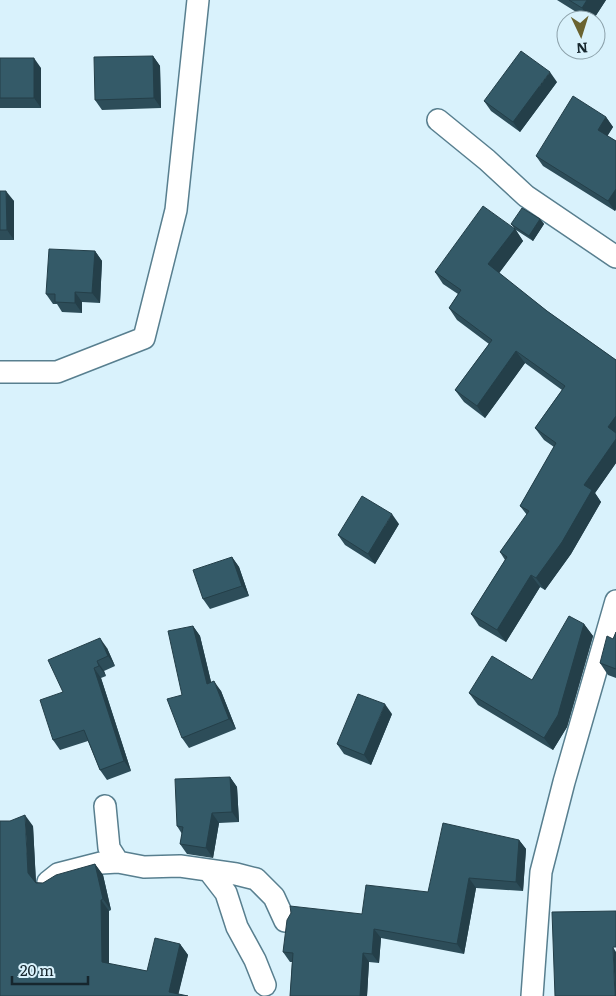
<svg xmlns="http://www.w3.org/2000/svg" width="616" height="996" viewBox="0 0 616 996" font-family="Literata,serif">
  <rect width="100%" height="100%" fill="#d9f2fc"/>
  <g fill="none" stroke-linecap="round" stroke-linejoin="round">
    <!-- minor casing -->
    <g stroke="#587f8f" stroke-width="24">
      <path id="minor" d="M438 120 487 160 526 196 616 257
        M0 372H57L144 338 176 210 198 0
        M105 806 109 848 118 862
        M209 871 226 893 237 927 255 960 265 985
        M48 882 58 874 101 863 118 862 144 867 180 866 236 874 256 879 274 897 285 921
        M532 996 541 872 564 782 616 601"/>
    </g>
    <!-- minor -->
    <use href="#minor" stroke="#fff" stroke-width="21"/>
  </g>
  <!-- wall -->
  <path fill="#2d4d59" d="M557 0H606L593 20H589Z
    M153 56 160 66 161 108 102 110 95 100Z
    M0 58 41 68V108H0Z
    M557 82 520 132 491 111 484 101Z
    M606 117 613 127 607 136 616 141V209L615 211 543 166 536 156Z
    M0 191 14 201V240H0Z
    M540 219 544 224 533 241 516 230 523 241 499 273 547 311 616 360V463L595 493 601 502 571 554 545 590 540 587 506 642 479 626 471 614 505 560 500 552 527 515 520 506 554 447 544 440 535 428 562 390 525 363 485 418 464 402 455 390 489 344 457 320 449 308 458 294 443 284 435 272 514 228 511 224Z
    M95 251 102 261 100 303 82 302V313L62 312 57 304H53L46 294Z
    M399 524 375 564 345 545 338 535Z
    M232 557 239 567 249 596 210 609 203 599Z
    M584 624 593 636 567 727 553 750 478 705 469 693 532 680Z
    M193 626 200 636 211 682 221 691 236 729 189 748 182 738V695Z
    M616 632V678L608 675 600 663 613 639Z
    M107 648 115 666 104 671 106 676 101 678 131 771 107 780 100 770 88 741 60 750 53 740 63 692Z
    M392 714 371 765 344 754 337 744Z
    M230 777 237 787 239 822 219 823 213 858 187 854 180 844 182 834 177 826Z
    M33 826 36 882 43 883 95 864 103 875 111 910 109 911V964L147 971 180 944 188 955 178 994 0 996Z
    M519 840 526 849 523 891 476 888 464 954 381 938 379 963 369 962 367 996H290L292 962H290L283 952 362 914 428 892Z"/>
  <!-- shaded-wall -->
  <path fill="#243f49" d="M587 0H606L593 20H590L582 8Z
    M153 56 160 66 161 108 154 98Z
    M34 58 41 68V108L34 98Z
    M550 72 557 82 520 132 513 122Z
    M606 117 613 127 605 140 598 130Z
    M616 189V209L615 211 608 201Z
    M6 191 14 201V240L7 230Z
    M540 219 544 224 533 241 529 236Z
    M515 229 523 241 497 276 488 264Z
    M95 251 102 261 100 303 92 293Z
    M75 292 82 302V313L75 303Z
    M516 351 525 363 485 418 477 406Z
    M616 416V439L608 427Z
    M616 439V463L595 493 601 502 571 554 545 590 536 578 584 485Z
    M392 514 399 524 375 564 368 554Z
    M232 557 239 567 249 596 242 586Z
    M531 575 540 587 506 642 497 630Z
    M584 624 593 636 567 727 553 750 544 738Z
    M193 626 200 636 214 694 207 684Z
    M100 638 107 648 115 666 108 656Z
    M97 661 104 671 106 676 99 666Z
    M94 668 101 678 131 771 124 761Z
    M214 681 221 691 236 729 229 719Z
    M385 704 392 714 371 765 364 755Z
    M230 777 237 787 239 822 232 812Z
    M212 813 219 823 213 858 206 848Z
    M25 815 33 826 36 884 28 873Z
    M519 840 526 849 523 891 516 882Z
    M95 864 103 875 111 910 103 899Z
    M469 878 476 888 464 954 457 944Z
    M101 900 109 911V973L102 962Z
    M374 929 381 938 379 963 372 954Z
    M180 944 188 955 178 996 169 992Z
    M613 947 616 952V996H615Z
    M363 953 369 962 367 996H360Z"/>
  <!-- building -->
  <path fill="#345a68" stroke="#243f49" d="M569 0H587L582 8Z
    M521 51 550 72 513 122 484 101Z
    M153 56 154 98 95 100 94 57Z
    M0 58H34V98H0Z
    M573 96 606 117 598 130 616 141V189L608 201 536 156Z
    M0 191H6L7 230H0Z
    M483 206 515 229 488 264 547 311 616 360V416L608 427 616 433V439L584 485 592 490 562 542 536 578 531 575 497 630 471 614 507 557 500 552 529 511 520 506 556 443 535 428 565 386 516 351 477 406 455 390 492 340 449 308 461 290 435 272Z
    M522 208 540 219 529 236 511 224Z
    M49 249 95 251 92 293 75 292V303L55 302V294H46Z
    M362 496 392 514 368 554 338 535Z
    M232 557 242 586 203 599 193 570Z
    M569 616 584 624 558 715 544 738 469 693 492 656 532 680Z
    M193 626 207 684 214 681 229 719 182 738 167 699 182 695 168 631Z
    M616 632V669L600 663 607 636 613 639Z
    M100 638 108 656 97 661 99 666 94 668 124 761 100 770 84 730 53 740 40 700 63 692 48 660Z
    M358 694 385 704 364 755 337 744Z
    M230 777 232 812 212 813 206 848 180 844 183 827 177 826 175 779Z
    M25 815 28 873 36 883H43L56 875 95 864 103 899 101 900 102 962 147 971 155 938 180 944 169 992 188 996H0V821H10Z
    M443 823 519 840 516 882 469 878 457 944 374 929 372 954 363 953 360 996H290L293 953 283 952 287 920 291 913 290 906 362 914 366 885 428 892Z
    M616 911V947H613L615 996H555L552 912Z"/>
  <!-- north arrow -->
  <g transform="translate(581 35) rotate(176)"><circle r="24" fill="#d9f2fc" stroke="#8ba0a9"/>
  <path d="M0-4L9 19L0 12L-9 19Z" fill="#6a6330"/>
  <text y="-8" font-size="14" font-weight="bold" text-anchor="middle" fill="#16262d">N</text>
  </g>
  <!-- scale -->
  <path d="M12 976v8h76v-8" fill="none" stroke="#16262d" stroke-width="2.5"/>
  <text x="20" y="976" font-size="15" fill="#16262d" stroke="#d9f2fc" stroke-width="4" paint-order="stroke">20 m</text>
</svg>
